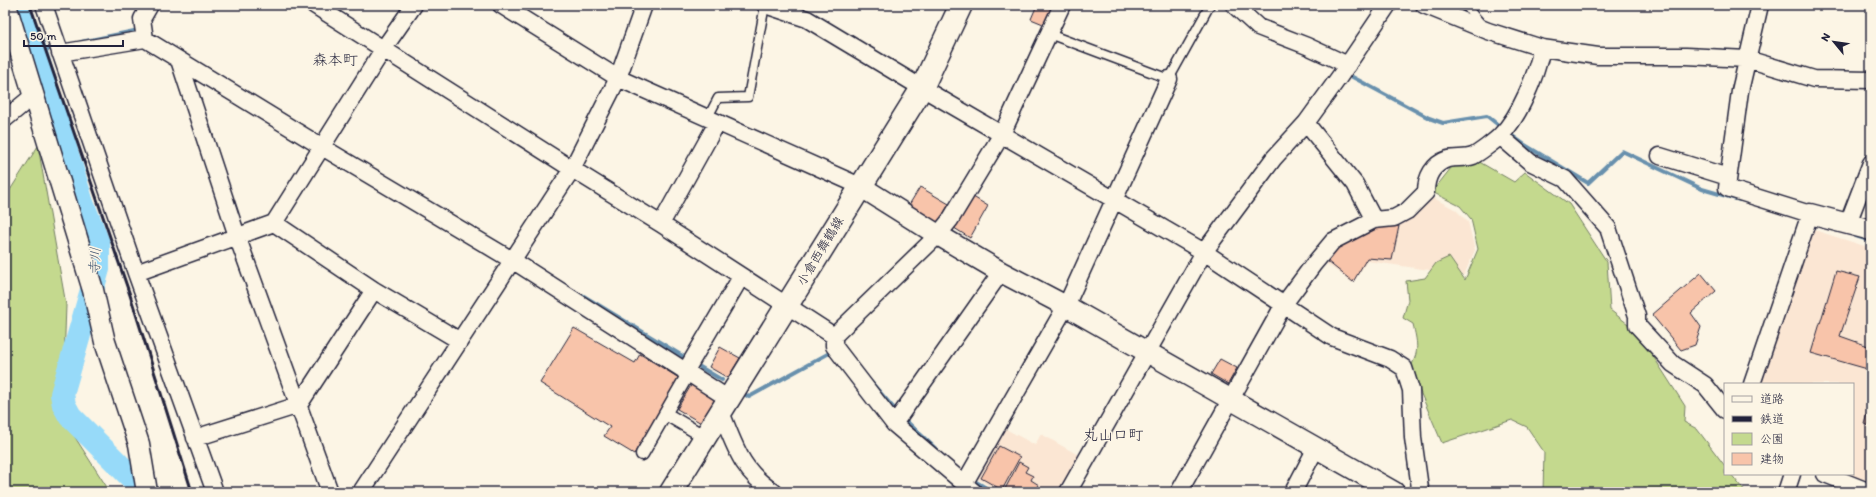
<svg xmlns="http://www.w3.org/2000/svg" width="1876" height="497" viewBox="0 0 1876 497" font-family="Itim,'Klee One',sans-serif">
  <rect width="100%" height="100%" fill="#fcf5e5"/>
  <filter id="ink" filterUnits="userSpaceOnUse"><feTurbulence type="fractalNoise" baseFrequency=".025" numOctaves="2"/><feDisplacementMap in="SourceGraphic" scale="8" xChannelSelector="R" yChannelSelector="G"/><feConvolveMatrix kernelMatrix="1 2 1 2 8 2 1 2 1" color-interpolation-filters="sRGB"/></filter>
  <g filter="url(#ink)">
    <!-- built -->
    <path fill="#fbe6d3" d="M1428 195 1456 210 1468 222 1475 250 1464 275 1367 261 1353 283 1324 262 1344 238Z
      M1814 230 1871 248V485L1844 474H1853V384H1758Z
      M1004 428 1035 445 1041 434 1080 456 1060 492H1000L976 478Z"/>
    <!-- green -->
    <path fill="#c4d98e" stroke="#737e64" d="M38 146 66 305 62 417 110 492H5V198Z
      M1476 160 1514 182 1525 172 1569 204 1607 262 1610 310 1637 331 1685 406 1684 422 1697 429 1725 466V474H1731L1745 492H1543L1544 452 1527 427 1512 420 1442 443 1410 368C1420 351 1417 342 1413 324L1403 318 1408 300 1406 281 1425 278 1436 263 1449 257 1465 280 1478 249 1471 219 1460 206 1432 192 1451 168Z"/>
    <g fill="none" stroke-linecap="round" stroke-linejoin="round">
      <!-- stream -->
      <path stroke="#6890ad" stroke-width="4" d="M81 42 139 30
        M36 53 55 47
        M1345 73 1429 118 1443 123 1487 116 1502 128
        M1507 132 1525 145 1588 183 1622 151 1702 189 1740 200
        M1856 236 1871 241
        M582 295 689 360
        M695 364 722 380
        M871 382 898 413
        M741 392 749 397 833 351
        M903 418 937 450
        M971 479 993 492"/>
      <!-- river -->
      <path stroke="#97daf9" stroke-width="24" d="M17 5 36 53 82 203 98 243V269L62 394 64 405 70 416 146 492"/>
    </g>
    <!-- building -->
    <path fill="#f8c4aa" stroke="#22223b" d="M1037 5H1057L1048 26 1031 19Z
      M920 187 949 204 938 223 909 205Z
      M970 195 988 206 970 238 951 226Z
      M1399 226 1392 260 1367 258 1353 282 1327 261 1345 240 1373 227Z
      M1836 271 1860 277 1840 336 1871 347V370L1811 353Z
      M1701 273 1716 291 1691 313 1701 327 1695 345 1681 350 1652 315Z
      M574 328 635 363 640 354 679 378 634 454 604 436 610 427 540 383Z
      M720 347 740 358 728 378 709 367Z
      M1220 359 1237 368 1228 384 1211 374Z
      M693 382 719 397 703 424 677 409Z
      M1871 400V427L1864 424Z
      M999 446 1020 457 1002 490 981 478Z
      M1019 462 1028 467 1025 472 1033 476 1031 480 1039 485 1037 488 1045 492 1004 491Z"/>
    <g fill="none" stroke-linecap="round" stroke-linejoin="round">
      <!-- service casing -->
      <g stroke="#22223b" stroke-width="11">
        <path id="service" d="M1465 5 1483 26
          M1049 34 1169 79 1210 5
          M707 119 718 98 748 97 765 5"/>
      </g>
      <!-- pedestrian casing -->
      <g stroke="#22223b" stroke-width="15">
        <path id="pedestrian" d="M666 414 705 437
          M642 454 688 374"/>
      </g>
      <!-- minor casing -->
      <g stroke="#22223b" stroke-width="19">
        <path id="minor" d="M44 5 136 273 215 492
          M314 5 572 169 661 224 834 336V346L894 424 974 492
          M501 5 618 78 860 186
          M765 5 807 19 922 88 1204 252 1332 337 1390 359 1404 368 1411 390 1413 438 1420 488 1416 492
          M1234 5 1258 27 1307 46 1348 65
          M1424 5 1488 31 1542 48 1598 56H1686L1747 59 1814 79 1871 80
          M145 39 142 19 150 5
          M60 53 145 39 322 147 512 260 729 399
          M179 60 237 236 330 492
          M5 119 34 95
          M1306 123 1355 184 1374 220
          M1500 136 1530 162 1565 179 1608 228 1637 316V325L1673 364 1705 385 1725 410
          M1660 156 1728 177
          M274 223 374 290 460 341
          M1848 223 1871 163
          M661 224 717 123
          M136 273 274 223 384 48 414 5
          M834 336 938 235 950 220 1002 134 1062 5
          M685 372 741 277
          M1752 384 1810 214 1727 188 1740 91 1760 5
          M721 412C735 446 741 471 774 492
          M894 424 1001 272
          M195 438 299 405 374 290
          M1825 474 1870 492
          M964 484 1066 306 1169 79
          M361 492 572 169 618 78 644 5
          M1068 492 1204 252 1274 158 1306 123 1340 76 1388 5
          M1179 492 1284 304 1313 265 1333 241 1374 220 1394 218 1407 211 1426 192C1426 177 1433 164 1448 159 1456 157 1465 159 1473 156 1479 153 1495 141 1500 136 1520 116 1536 76 1542 48
          M1293 492 1316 448
          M1786 492 1792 474"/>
      </g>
      <!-- tertiary casing -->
      <g stroke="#22223b" stroke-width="23">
        <path id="tertiary" d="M6 5 93 290 105 342 139 444 147 492
          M860 186 938 235 1001 272 1066 306 1394 492
          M1810 214 1871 230"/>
      </g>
      <!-- primary casing -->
      <g stroke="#22223b" stroke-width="25">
        <path id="primary" d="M671 492 922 88 961 5"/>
      </g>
      <!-- service -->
      <use href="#service" stroke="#fcf5e5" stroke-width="8"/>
      <!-- pedestrian -->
      <use href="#pedestrian" stroke="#fcf5e5" stroke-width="12"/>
      <!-- minor -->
      <use href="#minor" stroke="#fcf5e5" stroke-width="16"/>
      <!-- tertiary -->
      <use href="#tertiary" stroke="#fcf5e5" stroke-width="20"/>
      <!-- primary -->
      <use href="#primary" stroke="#fcf5e5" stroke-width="22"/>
      <!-- rail -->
      <path stroke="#22223b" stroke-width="3" d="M30 5 130 295 192 492"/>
    </g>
  </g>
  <g text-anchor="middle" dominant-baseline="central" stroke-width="3" stroke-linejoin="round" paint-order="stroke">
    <!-- street labels -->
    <g font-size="13" fill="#22223b" stroke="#fcf5e5">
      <text transform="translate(820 251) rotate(-59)">小倉西舞鶴線</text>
    </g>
    <!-- water labels -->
    <g font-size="14" font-style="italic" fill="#455974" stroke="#fcf5e5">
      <text transform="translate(95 261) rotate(-87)">寺川</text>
    </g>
    <!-- quarter labels -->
    <g font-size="15" fill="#22223b" stroke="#fcf5e5">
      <text x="335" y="60">森本町</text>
      <text x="1113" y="435">丸山口町</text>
    </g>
  </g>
  <!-- margin -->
  <rect width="1876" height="497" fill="none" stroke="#fcf5e5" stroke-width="20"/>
  <rect x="10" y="10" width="1856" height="477" fill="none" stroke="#22223b" stroke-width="1.5" filter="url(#ink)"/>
  <!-- legend -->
  <rect x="1724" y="383" width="130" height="92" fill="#fcf5e5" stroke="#a5a1a1"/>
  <rect x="1732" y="396" width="20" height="6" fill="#fcf5e5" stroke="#a5a1a1"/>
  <text x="1760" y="403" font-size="12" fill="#22223b">道路</text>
  <rect x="1732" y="416" width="20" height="6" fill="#22223b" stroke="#a5a1a1"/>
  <text x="1760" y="423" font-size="12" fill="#22223b">鉄道</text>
  <rect x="1732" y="433" width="20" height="12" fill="#c4d98e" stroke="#a5a1a1"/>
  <text x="1760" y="443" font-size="12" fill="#22223b">公園</text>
  <rect x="1732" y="453" width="20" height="12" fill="#f8c4aa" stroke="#a5a1a1"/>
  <text x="1760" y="463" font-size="12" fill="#22223b">建物</text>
  <!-- north arrow -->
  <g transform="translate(1834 42) rotate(299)" stroke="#fcf5e5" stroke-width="3" paint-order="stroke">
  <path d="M0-3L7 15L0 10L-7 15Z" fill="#22223b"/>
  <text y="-6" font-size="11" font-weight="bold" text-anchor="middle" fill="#22223b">N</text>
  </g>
  <!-- scale -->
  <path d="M24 40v6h99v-6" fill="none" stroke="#22223b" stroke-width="2"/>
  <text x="30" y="40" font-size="12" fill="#22223b" stroke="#fcf5e5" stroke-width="3" paint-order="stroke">50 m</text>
</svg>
